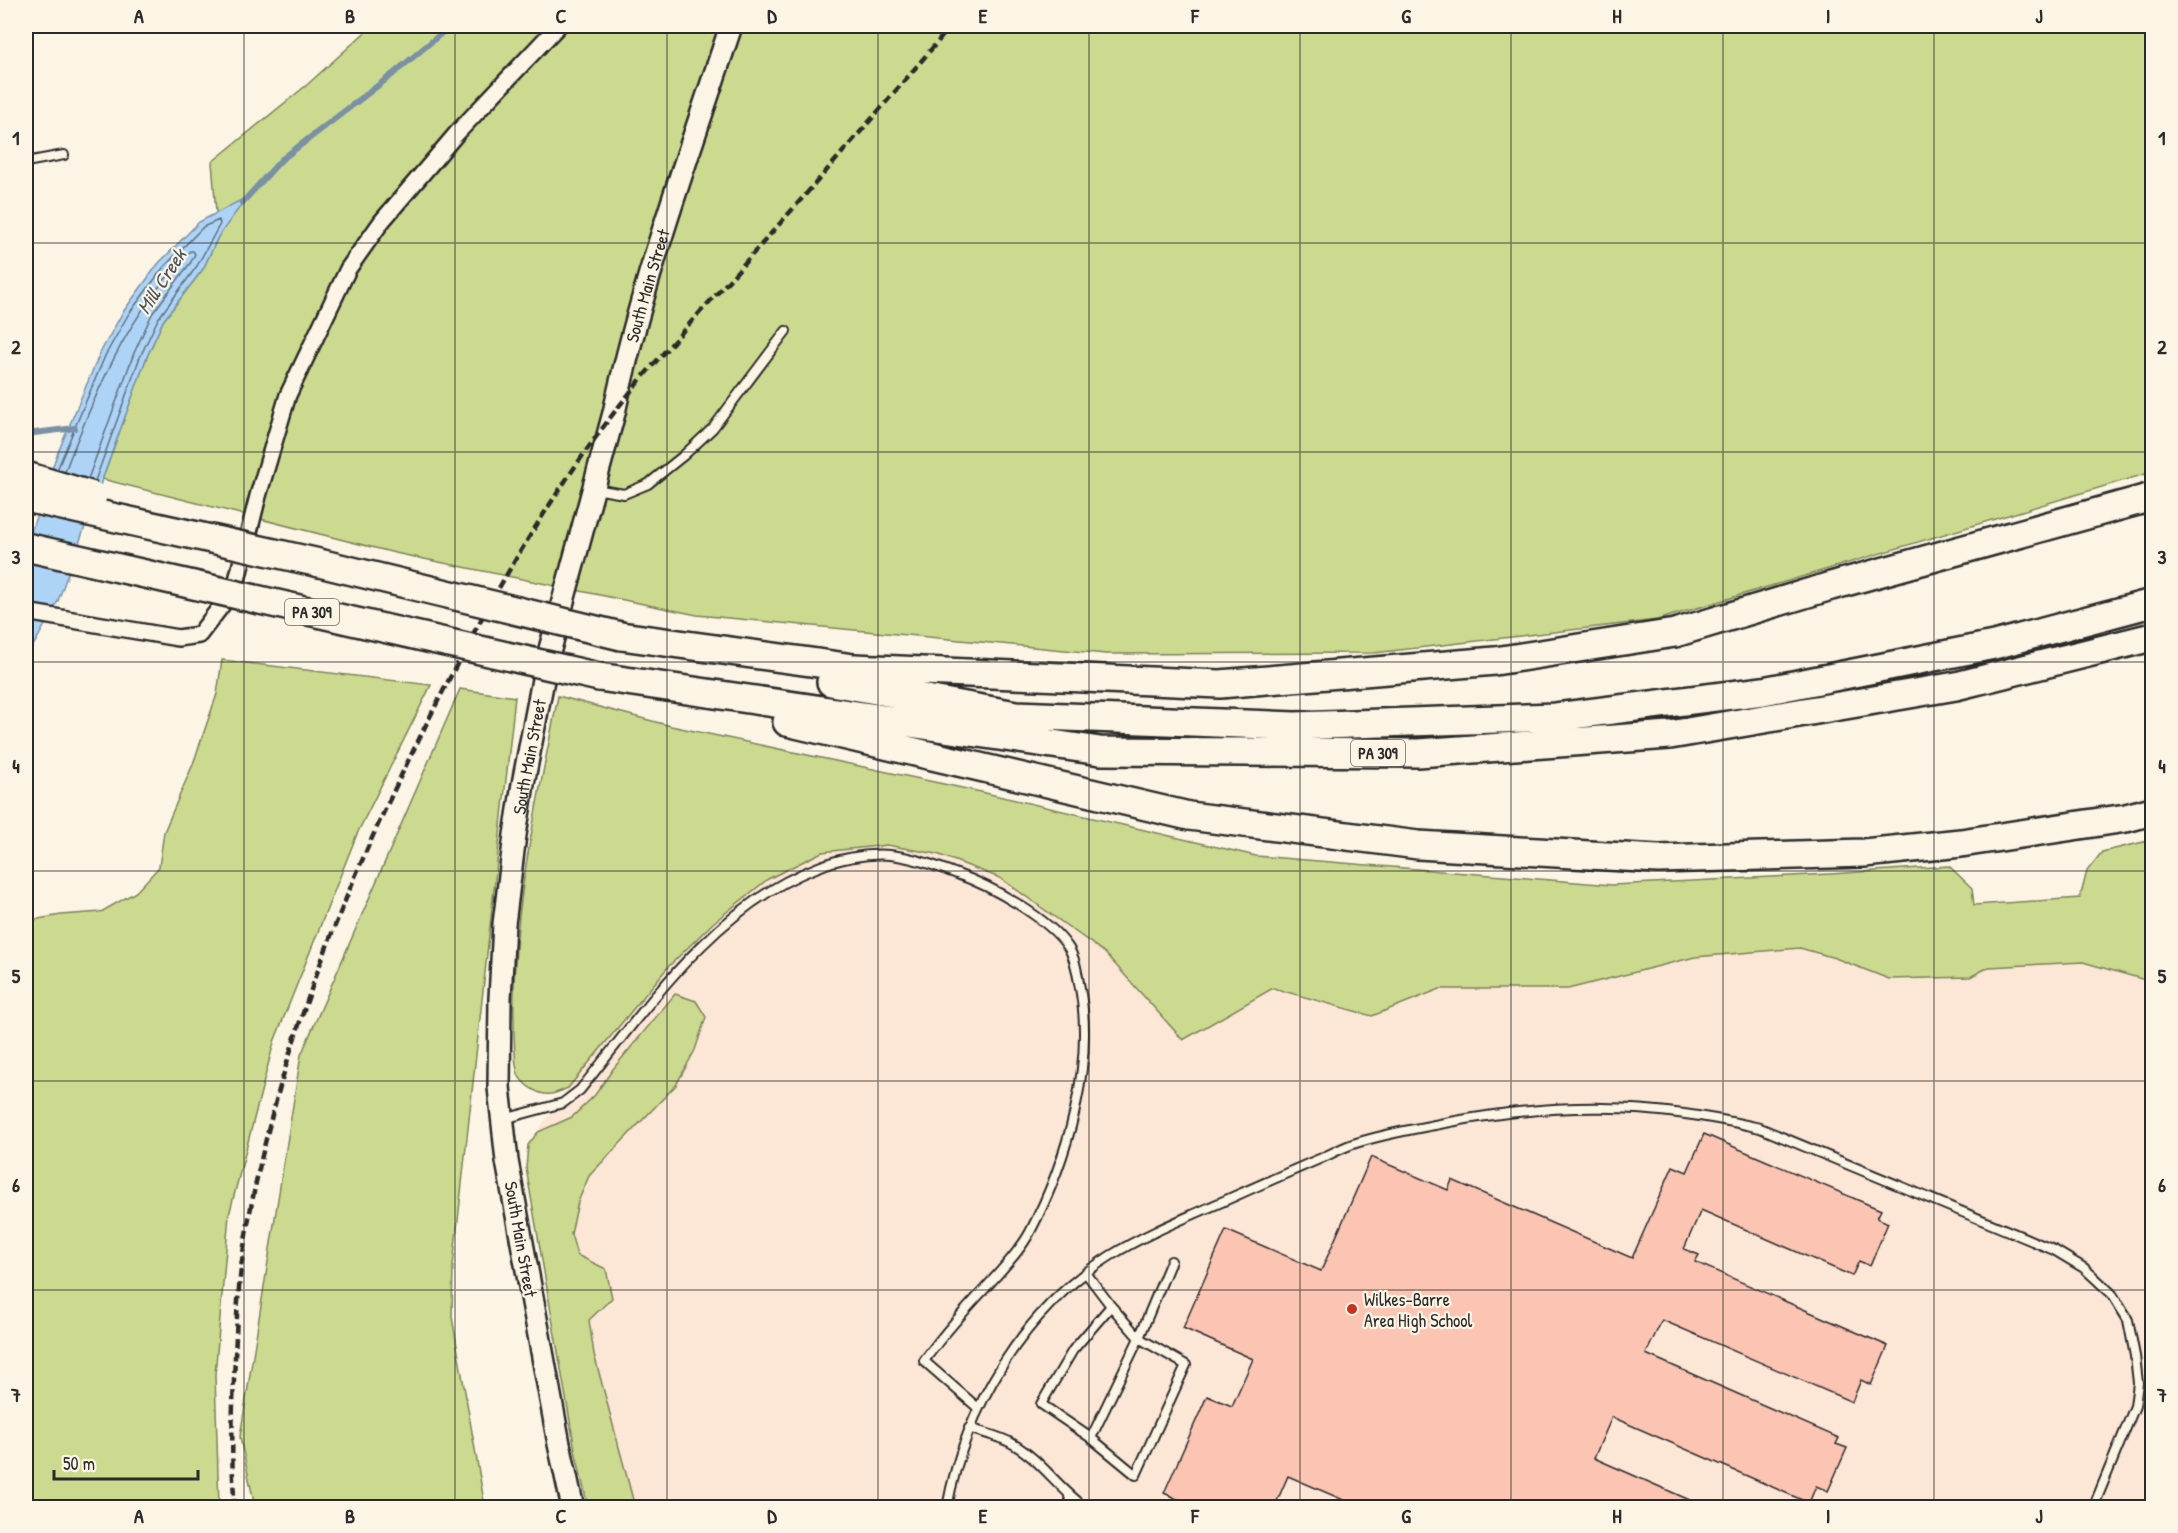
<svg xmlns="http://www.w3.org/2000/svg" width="2178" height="1533" viewBox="0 0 2178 1533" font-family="'Patrick Hand',sans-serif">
  <rect width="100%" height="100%" fill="#fcf5e5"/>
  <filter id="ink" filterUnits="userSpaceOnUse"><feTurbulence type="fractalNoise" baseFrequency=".0167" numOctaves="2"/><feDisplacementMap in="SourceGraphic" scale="12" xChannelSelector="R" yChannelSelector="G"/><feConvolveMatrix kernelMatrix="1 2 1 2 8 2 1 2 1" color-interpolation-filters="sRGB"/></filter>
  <g filter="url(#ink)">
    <!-- built -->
    <path fill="#fce6d6" d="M887 845 937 854 1000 878 1105 953 1183 1040 1273 988 1372 1016 1440 989H1568L1695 957 1800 948 1835 958 1970 977 1989 967 2083 962 2152 982V1507H588L575 1450 526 1168 528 1145 568 1088 668 967 712 923 768 879 822 852Z"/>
    <!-- green -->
    <path fill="#cbda8e" stroke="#7b825c" stroke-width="1.5" d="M372 26H2152V472L1657 620 1374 653 1106 654 697 615 395 553 102 479 146 359 163 321 203 269 218 237 212 162 308 84Z
      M222 660 431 685 357 834 274 1042 229 1215 215 1375 219 1507H26V927L27 921 61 915 101 912 136 892 159 867 164 832 193 764 217 694Z
      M460 689 515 697 453 1266 452 1317 485 1507H255L240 1437 301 1055Z
      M558 696 671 726 981 792 1256 856 1612 885 1830 874 1949 866 1972 888 1974 905 2080 898 2087 871 2102 852 2152 840V982L2083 962 1989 967 1970 977 1889 979 1835 958 1800 948 1695 957 1568 989H1440L1372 1016 1273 988 1183 1040 1105 953 1000 878 937 854 887 845 822 852 768 879 713 923 668 967 568 1088C563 1090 557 1093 551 1094 540 1096 522 1085 518 1074 514 1062 514 1033 514 1020 511 910 538 802 558 696Z
      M675 994 696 1001 706 1017 695 1050 676 1085 589 1176 578 1202 571 1234 577 1255 606 1269 612 1298 589 1320 594 1354 635 1507H588L575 1450 526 1168 528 1145 538 1132 572 1117 595 1095 613 1069Z"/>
    <!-- water -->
    <path fill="#add4f7" stroke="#7990a5" stroke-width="1.5" d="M247 197 218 237 203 269 163 321 146 359 58 601 36 641 26 656V547L56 457 100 353 123 312 158 264 199 222Z"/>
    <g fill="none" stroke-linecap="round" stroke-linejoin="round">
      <!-- shore -->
      <path stroke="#5f6f7d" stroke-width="1.5" d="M57 470 105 356 128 315 163 268 203 227 219 220 220 224 197 266 158 319 140 357 95 481
        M65 472C72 451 81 432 89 412 116 349 142 301 190 251H193L195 254 191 262 152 314 134 353 88 479"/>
      <!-- stream -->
      <path stroke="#7990a5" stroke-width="6" d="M242 203 281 160 393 74 450 26
        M26 434 75 428"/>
    </g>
    <!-- building -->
    <path fill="#fcc4b2" stroke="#2b2b2b" stroke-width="1.5" d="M1704 1134 1881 1210 1877 1218 1888 1223 1870 1266 1859 1261 1852 1276 1701 1210 1684 1249 1699 1255 1695 1262 1888 1346 1871 1385 1861 1380 1852 1402 1662 1320 1646 1354 1839 1438 1836 1444 1847 1448 1828 1491 1816 1486 1809 1503 1612 1417 1594 1458 1708 1508H1362L1288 1476 1274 1508H1197L1164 1493 1207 1396 1232 1406 1253 1359 1183 1328 1226 1230 1321 1271 1371 1157 1448 1190 1452 1180 1632 1258 1673 1166 1687 1172Z"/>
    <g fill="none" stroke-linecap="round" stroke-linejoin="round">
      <!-- service casing -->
      <g stroke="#2b2b2b" stroke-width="12">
        <path id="service" d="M26 162 64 155
          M595 489 624 494 648 484 683 456 713 428 786 331
          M504 1119 563 1103 580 1090C645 1010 715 906 816 868 837 859 866 853 890 855 912 857 936 866 957 874 989 885 1049 918 1068 947 1075 957 1077 972 1079 983 1096 1063 1067 1161 1030 1232 1020 1251 1004 1267 990 1283 967 1308 944 1333 924 1361L978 1408
          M1086 1273 1111 1306 1073 1350 1041 1404 1091 1438 1136 1475 1186 1365 1139 1338 1171 1261
          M969 1428C983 1433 1000 1436 1013 1444 1041 1460 1059 1489 1086 1508
          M1091 1438 1139 1338 1111 1306
          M1069 1496 1072 1508
          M947 1508C965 1408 1023 1310 1110 1256 1149 1232 1193 1215 1235 1196 1262 1184 1289 1172 1317 1160 1329 1155 1341 1148 1353 1144 1383 1134 1414 1129 1445 1123 1555 1102 1650 1102 1760 1128L2054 1250 2084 1268 2112 1294 2128 1320 2135 1356 2138 1383 2135 1406 2093 1508"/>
      </g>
      <!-- minor casing -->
      <g stroke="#2b2b2b" stroke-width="20">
        <path id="minor" d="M26 612 178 638 199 635 235 588 258 496 288 395 348 269 382 221 457 133 558 26"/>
      </g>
      <!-- secondary casing -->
      <g stroke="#2b2b2b" stroke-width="26">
        <g id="secondary">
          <path id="s1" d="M573 1508 559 1444 507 1161 499 1087 500 998 504 924 515 835 523 784 546 664 614 413C642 281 689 153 731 26"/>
        </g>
      </g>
      <!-- motorway casing -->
      <g stroke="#2b2b2b" stroke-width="32">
        <path id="motorway" d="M621 636 854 668 1220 684 1495 661 1675 633 1831 586 2152 497
          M599 677 1100 751 1418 753 1670 735 1956 686 2152 637
          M831 682 1016 715 1295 726 1556 717 1763 691 1994 645 2152 603
          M787 722 1189 816 1418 845 1658 859 1864 853 1961 843 2126 818 2152 811"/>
      </g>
      <!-- service -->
      <use href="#service" stroke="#fcf5e5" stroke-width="8"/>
      <!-- minor -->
      <use href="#minor" stroke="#fcf5e5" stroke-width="15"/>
      <!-- secondary -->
      <use href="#secondary" stroke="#fcf5e5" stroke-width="21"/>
      <!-- motorway -->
      <use href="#motorway" stroke="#fcf5e5" stroke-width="27"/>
      <!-- rail -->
      <path stroke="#2b2b2b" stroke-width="4.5" stroke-dasharray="9 4.5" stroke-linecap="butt" d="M235 1508C231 1465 232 1422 234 1380 236 1337 237 1295 243 1253 271 1073 338 901 419 739 474 627 535 518 610 418 653 361 703 310 750 257 818 181 885 104 951 26"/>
      <!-- motorway-bridge casing -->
      <g stroke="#2b2b2b" stroke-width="32" stroke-linecap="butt">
        <path id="motorway-bridge" d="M26 476 93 496
          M26 498 315 562 621 636
          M26 547 599 677"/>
      </g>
      <!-- motorway-bridge -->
      <use href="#motorway-bridge" stroke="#fcf5e5" stroke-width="27"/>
    </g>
  </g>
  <!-- grid -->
  <path fill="none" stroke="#2b2b2b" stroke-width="1.5" stroke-opacity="0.55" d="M244 26V1508M455 26V1508M667 26V1508M878 26V1508M1089 26V1508M1300 26V1508M1511 26V1508M1723 26V1508M1934 26V1508M26 243H2152M26 452H2152M26 662H2152M26 871H2152M26 1081H2152M26 1290H2152"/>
  <!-- markers -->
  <circle fill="#c8321e" stroke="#fcf5e5" stroke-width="2" cx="1352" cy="1309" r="6"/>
  <g text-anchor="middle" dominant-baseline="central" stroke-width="4.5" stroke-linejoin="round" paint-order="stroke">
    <!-- shield labels -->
    <g fill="#fcf5e5" stroke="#6a6863" stroke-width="1.5">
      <rect x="285" y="599" width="54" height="26" rx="4.5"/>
      <rect x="1351" y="740" width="54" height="26" rx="4.5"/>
    </g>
    <g font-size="16" font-weight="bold" fill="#2b2b2b">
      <text x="312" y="612">PA 309</text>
      <text x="1378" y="753">PA 309</text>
    </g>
    <!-- street labels -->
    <g font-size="18" fill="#2b2b2b" stroke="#fcf5e5">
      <text stroke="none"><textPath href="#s1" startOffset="1246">South Main Street</textPath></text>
      <text stroke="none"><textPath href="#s1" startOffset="760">South Main Street</textPath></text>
      <text transform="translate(521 1239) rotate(80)">South Main Street</text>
    </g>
    <!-- poi labels -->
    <g font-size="18" fill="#2b2b2b" stroke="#fcf5e5" text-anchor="start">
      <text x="1364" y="1299">Wilkes-Barre<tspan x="1364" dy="21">Area High School</tspan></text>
    </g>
    <!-- water labels -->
    <g font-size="20" font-style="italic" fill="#4c555e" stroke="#fcf5e5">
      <text transform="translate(161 281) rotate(-57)">Mill Creek</text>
    </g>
  </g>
  <!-- margin -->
  <rect width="2178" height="1533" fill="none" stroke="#fcf5e5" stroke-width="66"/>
  <!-- scale -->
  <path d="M54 1470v9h144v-9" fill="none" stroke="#2b2b2b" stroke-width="3"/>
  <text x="63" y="1470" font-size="18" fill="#2b2b2b" stroke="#fcf5e5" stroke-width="4.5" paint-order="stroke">50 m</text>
  <rect x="33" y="33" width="2112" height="1467" fill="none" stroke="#2b2b2b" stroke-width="2"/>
  <g font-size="20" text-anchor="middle" font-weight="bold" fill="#2b2b2b">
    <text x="139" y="23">A</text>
    <text x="350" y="23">B</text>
    <text x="561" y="23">C</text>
    <text x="772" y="23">D</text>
    <text x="983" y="23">E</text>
    <text x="1195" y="23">F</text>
    <text x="1406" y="23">G</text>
    <text x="1617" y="23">H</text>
    <text x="1828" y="23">I</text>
    <text x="2039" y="23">J</text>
    <text x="16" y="145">1</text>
    <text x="2162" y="145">1</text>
    <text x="16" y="354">2</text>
    <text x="2162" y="354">2</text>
    <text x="16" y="564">3</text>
    <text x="2162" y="564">3</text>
    <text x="16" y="773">4</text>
    <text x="2162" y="773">4</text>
    <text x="16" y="983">5</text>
    <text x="2162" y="983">5</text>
    <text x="16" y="1192">6</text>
    <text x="2162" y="1192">6</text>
    <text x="16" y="1402">7</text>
    <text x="2162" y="1402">7</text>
    <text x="139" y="1523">A</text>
    <text x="350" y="1523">B</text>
    <text x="561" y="1523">C</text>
    <text x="772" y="1523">D</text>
    <text x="983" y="1523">E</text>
    <text x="1195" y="1523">F</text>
    <text x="1406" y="1523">G</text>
    <text x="1617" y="1523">H</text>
    <text x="1828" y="1523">I</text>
    <text x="2039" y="1523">J</text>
  </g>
</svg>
